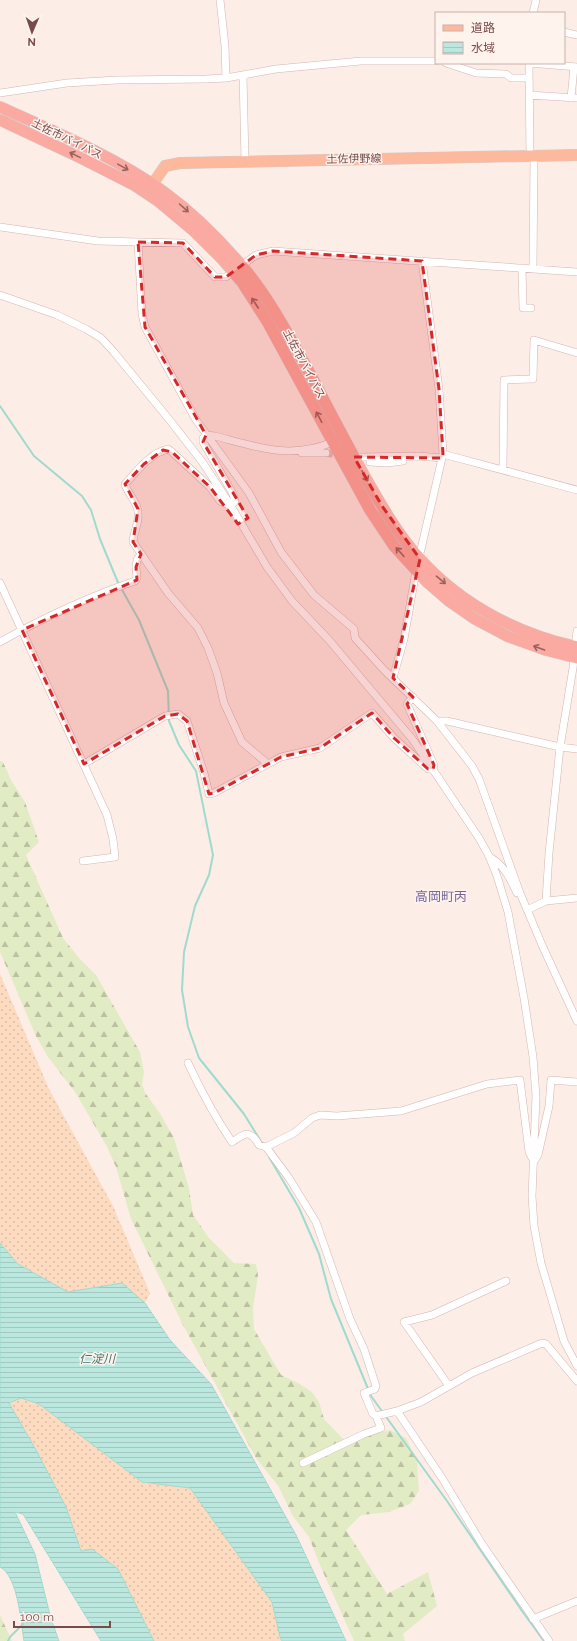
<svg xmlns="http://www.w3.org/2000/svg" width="577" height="1641" viewBox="0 0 577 1641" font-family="Raleway,'Noto Sans JP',sans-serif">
  <defs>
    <pattern id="forest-firs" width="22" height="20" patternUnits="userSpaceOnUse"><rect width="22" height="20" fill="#e2ecc4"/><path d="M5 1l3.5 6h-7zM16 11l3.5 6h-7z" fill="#bcc1a1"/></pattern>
    <pattern id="sand-dots" width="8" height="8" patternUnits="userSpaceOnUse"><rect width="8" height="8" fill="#fddbc1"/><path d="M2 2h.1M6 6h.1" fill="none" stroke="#dcbda7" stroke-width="1.8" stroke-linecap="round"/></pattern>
    <pattern id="water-rules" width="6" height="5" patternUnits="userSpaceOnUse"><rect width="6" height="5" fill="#bae8df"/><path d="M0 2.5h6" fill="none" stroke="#a4c8c1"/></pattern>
  </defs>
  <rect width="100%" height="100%" fill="#fdede7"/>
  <!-- forest -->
  <path fill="url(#forest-firs)" d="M0 761 3 762 11 780 25 802 39 842 26 855 63 938 79 958 96 975 140 1052 144 1072 142 1085 146 1094 161 1115 174 1138 189 1188 193 1215 209 1238 234 1263 256 1264 258 1275 253 1309 254 1329 281 1375 298 1383 312 1392 319 1402 324 1419 343 1439 362 1437 390 1430 406 1438 417 1461 419 1491 410 1504 389 1512 361 1515 346 1530 387 1594 428 1572 437 1606 403 1634 405 1641H354L319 1563 309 1537 292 1515 279 1487 256 1458 183 1325 131 1219 116 1167 106 1145 75 1092 48 1057 36 1036 0 952Z
    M0 1615 12 1641H0Z"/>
  <!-- sand -->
  <path fill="url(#sand-dots)" d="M0 974 49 1089 113 1206 150 1293 145 1303 122 1283 68 1292 18 1264 0 1243Z
    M21 1398 39 1404 142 1482 190 1488 272 1602 280 1637 282 1641H154L118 1569 81 1551 66 1507 36 1450 9 1403Z"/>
  <!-- water -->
  <path fill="url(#water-rules)" stroke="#a0dacf" d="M0 1243 18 1264 68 1292 122 1283 145 1303 170 1340 211 1384 296 1535 346 1641H282L280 1637 272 1602 190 1488 142 1482 39 1404 21 1398 9 1403 36 1450 66 1507 81 1551 92 1549 118 1569 154 1641H101L23 1514 15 1512 35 1554 51 1619 59 1641H24C21 1623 18 1576 0 1567Z"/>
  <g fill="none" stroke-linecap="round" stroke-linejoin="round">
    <!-- stream -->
    <path stroke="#a0dacf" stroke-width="2" d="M0 406 34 456 82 496 91 510 100 539 119 585
      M121 588 139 620 168 691 169 721 179 745 196 771 213 855 209 875 195 906 184 952 182 990 188 1027 199 1058 244 1114 262 1143
      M269 1157 299 1208 319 1254 331 1299 371 1396 447 1501 522 1611 544 1641
      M8 1641 10 1637 23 1624"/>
    <!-- minor-tunnel -->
    <path stroke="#dcc4c0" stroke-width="7" stroke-dasharray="7 3.5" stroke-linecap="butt" d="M326 453 370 462"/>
    <!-- minor casing -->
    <g stroke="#d4b5b2" stroke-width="8">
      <path id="minor" d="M220 0 225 46 226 78
        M533 13 536 0
        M564 32 577 35
        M446 63 476 73 506 74 511 78H529
        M529 63 530 156
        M529 63 577 67
        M243 75 245 161
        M0 93 67 83 117 80 206 79 226 78 276 69 361 61H436
        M529 95 577 98
        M571 98 574 67
        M0 227 98 241 183 243 215 277H226L256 255 273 251 577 272
        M138 242 142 314 145 327 196 420 249 493 281 552 314 595 354 629 355 638 384 670 437 721 472 766 479 779 520 893
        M522 268 523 308H531
        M533 268 534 156
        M0 295 57 315 86 329 101 338 113 351 172 423 203 463 231 506 267 567 292 601 329 640 413 740 479 838 489 856 497 876 508 912 524 998 533 1057 536 1096 532 1196 534 1226 541 1263 564 1341 577 1366
        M302 453H326
        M443 454 577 490
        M356 460 362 457 419 456 442 458
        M370 462 387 463 403 461
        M503 469 504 380 533 379 534 340 577 353
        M0 583 107 815 113 839 115 857 83 861
        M0 642C43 618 88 597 135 581L137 578 136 567 137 560 141 554
        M393 678 404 639 416 571 443 454 439 389 422 261
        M437 721H447L560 747 577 749
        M84 764 165 716 178 714 187 721 204 773 209 794 214 793 281 757 320 748 372 713 394 738 428 769H433L434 765 407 704 413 697
        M268 764 242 742 224 703 217 673 208 648 198 628 168 593 133 542C134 530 141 519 137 507 134 499 126 490 125 484 137 471 150 453 168 449L172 452 210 487 220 501 231 506 235 501 233 494 203 442V438L206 435 215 436C257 447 290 460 333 442
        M489 857C503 863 511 880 517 893H520L542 945 577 1021
        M546 901 577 898
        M527 910 546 901 549 853 560 747 573 668 577 631
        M188 1063C201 1091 215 1117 232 1142 246 1133 250 1129 259 1145L266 1147
        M535 1160 538 1155 549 1106 551 1080 577 1082
        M449 1386 404 1322 432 1315 506 1281
        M397 1411 442 1478 482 1544 549 1641
        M376 1416 373 1414 364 1393 375 1389 376 1386 364 1349 350 1319 316 1222 289 1178 266 1147 294 1133 312 1118 320 1115 337 1116 401 1111 487 1084 520 1080 529 1152 533 1160
        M303 1463 364 1434 381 1428 376 1416 397 1411 421 1402 472 1373 542 1343 546 1344 577 1381
        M533 1619 577 1601"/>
    </g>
    <!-- primary casing -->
    <g stroke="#d6c9c9" stroke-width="12">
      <path id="primary" d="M148 191 165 166 180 163 577 155"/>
    </g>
    <!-- trunk casing -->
    <g stroke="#d6c9c9" stroke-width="12">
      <path id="trunk" d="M0 107C53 131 117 158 164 192 193 213 219 239 242 266 267 295 285 329 304 363 324 400 343 438 364 475 381 505 398 535 421 560 462 605 518 634 577 647
        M0 120 77 156 134 185 158 201 195 232 222 259 242 282 267 321 370 510 394 546 427 582 449 601 475 619 507 636 546 650 577 658"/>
    </g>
    <!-- minor -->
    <use href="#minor" stroke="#fff" stroke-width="7"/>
    <!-- primary -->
    <use href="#primary" stroke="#fdb99e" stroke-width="11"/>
    <!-- trunk -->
    <use href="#trunk" stroke="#fbaaa1" stroke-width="11"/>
  </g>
  <!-- one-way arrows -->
  <defs><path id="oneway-shaft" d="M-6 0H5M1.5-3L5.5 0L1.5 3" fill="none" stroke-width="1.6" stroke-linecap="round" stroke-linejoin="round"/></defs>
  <g stroke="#996360">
    <use href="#oneway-shaft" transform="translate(75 155) rotate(-154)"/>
    <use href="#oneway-shaft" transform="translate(123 167) rotate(29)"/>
    <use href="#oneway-shaft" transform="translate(184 208) rotate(42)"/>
    <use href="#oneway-shaft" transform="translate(255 303) rotate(-123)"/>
    <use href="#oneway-shaft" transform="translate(319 417) rotate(-118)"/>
    <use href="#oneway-shaft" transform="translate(365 476) rotate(61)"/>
    <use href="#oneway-shaft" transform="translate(400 552) rotate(-132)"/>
    <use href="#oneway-shaft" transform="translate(441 580) rotate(40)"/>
    <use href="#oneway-shaft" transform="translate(539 648) rotate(-160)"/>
  </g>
  <!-- marked area -->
  <path fill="#d62828" fill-opacity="0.2" stroke="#d62828" stroke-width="3" stroke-dasharray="8 5" stroke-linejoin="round" d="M138 242 183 243 215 277H226L256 255 273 251 422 261 439 389 443 454 442 458 354 457 382 506 420 559 393 678 413 697 407 704 434 765 433 769H428L394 738 372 713 320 748 281 757 214 793 209 794 187 721 178 714 165 716 84 764 22 630 137 580 136 567 141 554 133 542 138 509 125 484 144 464 163 450 172 452 210 487 238 524 248 518 203 442 206 435 145 327Z"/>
  <g text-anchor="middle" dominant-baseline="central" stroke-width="3" stroke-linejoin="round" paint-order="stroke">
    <!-- street labels -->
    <g font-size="11" fill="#784b4a" stroke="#fff3ee">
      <text transform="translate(67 139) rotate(26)">土佐市バイパス</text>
      <text transform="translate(354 159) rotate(-1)">土佐伊野線</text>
      <text transform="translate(304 364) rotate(62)">土佐市バイパス</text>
    </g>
    <!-- water labels -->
    <g font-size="12" font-style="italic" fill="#3a766c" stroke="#fff3ee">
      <text x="97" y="1359">仁淀川</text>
    </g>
    <!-- quarter labels -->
    <g font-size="13" fill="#77669b" stroke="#fff3ee">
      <text x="441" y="896">高岡町丙</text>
    </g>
  </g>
  <!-- legend -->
  <rect x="435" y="12" width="130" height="52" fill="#fff3ee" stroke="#c9b0ac"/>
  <rect x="443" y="25" width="20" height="6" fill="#fdb99e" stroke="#c9b0ac"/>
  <text x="471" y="32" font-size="12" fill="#784b4a">道路</text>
  <rect x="443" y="42" width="20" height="12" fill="url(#water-rules)" stroke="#c9b0ac"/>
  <text x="471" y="52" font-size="12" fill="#784b4a">水域</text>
  <!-- north arrow -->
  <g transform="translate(32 32) rotate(182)" stroke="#fff3ee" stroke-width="3" paint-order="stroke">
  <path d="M0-3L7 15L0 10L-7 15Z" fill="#784b4a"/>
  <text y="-6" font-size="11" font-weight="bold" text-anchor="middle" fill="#784b4a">N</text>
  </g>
  <!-- scale -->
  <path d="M14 1621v6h96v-6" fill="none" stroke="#784b4a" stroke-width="2"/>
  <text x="20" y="1621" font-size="12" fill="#784b4a" stroke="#fff3ee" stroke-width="3" paint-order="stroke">100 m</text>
</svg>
